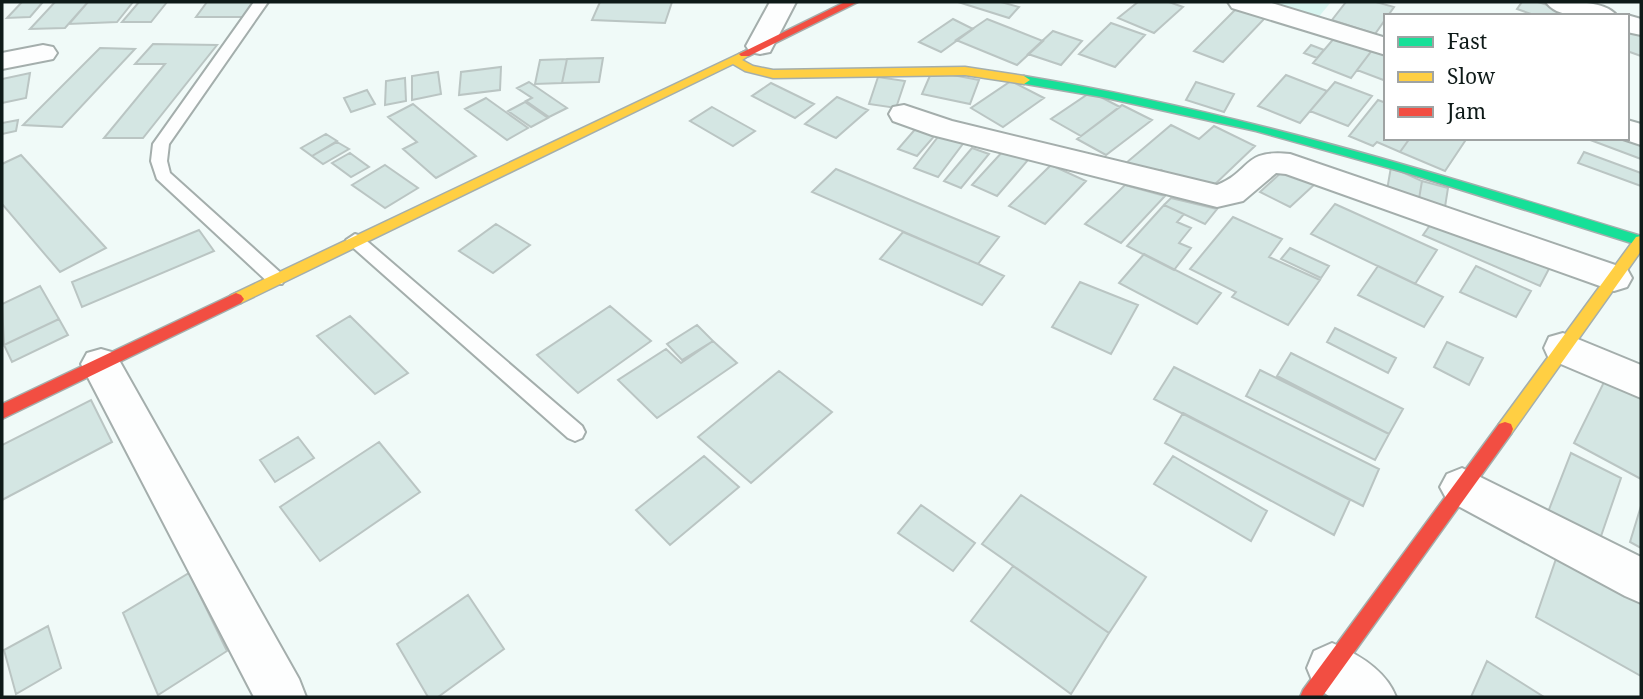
<svg xmlns="http://www.w3.org/2000/svg" width="1643" height="699" viewBox="0 0 1643 699" font-family="'Noto Serif',serif">
  <rect width="100%" height="100%" fill="#f0faf8"/>
  <!-- green -->
  <path fill="#d7f5f0" d="M1254 2H1331L1317 19Z"/>
  <!-- building -->
  <path fill="#d4e6e3" stroke="#bac5c3" stroke-width="2" d="M22 2H43L30 17 7 18Z
    M55 2H88L65 28 30 29Z
    M88 2H133L117 22 69 24Z
    M139 2H167L151 22H122Z
    M207 2H254L245 17H196Z
    M600 2H672L665 23 592 20Z
    M958 2H1001L1019 7 1009 18Z
    M1138 2H1169L1183 7 1154 33 1118 18Z
    M1346 2H1376L1394 7 1375 34 1332 20Z
    M1522 2H1538L1582 16H1537L1517 9Z
    M1238 7 1266 17 1223 62 1194 51Z
    M953 19 973 29 941 52 919 42Z
    M987 19 1043 41 1017 65 956 40Z
    M1111 23 1145 35 1115 67 1079 54Z
    M1627 30 1641 34V56L1627 51Z
    M1053 31 1082 41 1061 65 1028 54Z
    M1336 36 1373 49 1351 78 1313 63Z
    M153 44 217 45 143 138H104L165 64H135Z
    M1311 45 1324 50 1317 58 1304 53Z
    M100 48 135 49 62 127 23 125Z
    M1373 49 1386 54V81L1357 70Z
    M603 58 599 82 562 83 567 59Z
    M567 59 562 83 535 84 540 60Z
    M501 67 500 90 459 95 461 72Z
    M932 71 979 80 970 104 922 94Z
    M438 72 441 94 412 100V76Z
    M30 73 26 98 2 103V79Z
    M1286 75 1327 91 1300 123 1258 106Z
    M878 77 905 81 896 108 869 104Z
    M405 78 406 101 385 105 386 81Z
    M1011 81 1044 98 1003 127 971 108Z
    M529 82 567 108 549 117 526 101 532 98 517 88Z
    M1196 82 1234 94 1224 112 1186 100Z
    M1335 82 1372 96 1348 126 1310 111Z
    M771 83 814 104 795 118 752 96Z
    M367 90 375 104 351 112 344 98Z
    M1091 92 1120 107 1081 136 1051 119Z
    M837 97 868 110 836 138 805 124Z
    M486 98 528 128 507 140 465 109Z
    M1378 100 1386 103V138H1410L1400 152 1377 142 1373 146 1349 136Z
    M525 102 548 118 531 127 508 111Z
    M413 104 476 156 436 178 403 149 417 142 388 117Z
    M1122 105 1152 120 1106 155 1077 139Z
    M712 107 755 131 733 146 690 121Z
    M18 120 16 131 2 134V123Z
    M1171 125 1199 139 1214 126 1255 146 1212 187 1191 186 1161 170 1152 177 1126 163Z
    M918 126 937 133 917 156 898 149Z
    M941 133 965 141 938 177 914 168Z
    M326 134 337 141 312 156 301 148Z
    M1410 138H1467L1445 171 1400 152Z
    M1585 138H1627L1641 143V159Z
    M337 142 349 149 323 164 312 156Z
    M972 148 989 154 961 188 944 181Z
    M1004 150 1028 160 997 196 972 185Z
    M1584 152 1641 173V186L1578 163Z
    M350 153 369 167 351 177 332 163Z
    M21 155 106 248 60 272 2 204V164Z
    M385 165 418 188 385 208 352 185Z
    M1051 165 1086 181 1045 224 1009 206Z
    M1391 167 1422 181 1419 199 1387 190Z
    M836 169 999 237 978 264 812 192Z
    M1285 169 1315 184 1290 207 1260 192Z
    M1422 181 1448 188 1445 207 1419 199Z
    M1125 185 1165 196 1121 243 1085 224Z
    M1171 198 1217 209 1205 224 1164 205Z
    M1335 204 1437 250 1415 284 1311 234Z
    M1164 205 1184 214 1177 222 1191 228 1179 243 1191 248 1174 270 1127 246Z
    M1233 217 1282 239 1269 257 1320 280 1288 325 1232 297 1236 292 1190 269Z
    M1433 221 1552 263 1540 286 1423 235Z
    M496 224 530 245 493 273 459 251Z
    M199 230 214 251 82 307 72 282Z
    M903 232 978 264 1004 276 982 305 880 259Z
    M1290 248 1329 266 1321 278 1281 259Z
    M1144 254 1221 293 1197 324 1119 283Z
    M1378 266 1443 297 1424 327 1358 295Z
    M1476 266 1531 291 1516 317 1460 292Z
    M1080 282 1138 305 1111 354 1052 327Z
    M40 286 59 319 4 345 2 304Z
    M610 306 651 341 578 393 537 355Z
    M350 316 408 373 375 394 317 336Z
    M59 319 68 335 12 362 4 345Z
    M697 325 713 341 682 360 667 344Z
    M1335 328 1396 358 1388 373 1327 342Z
    M713 341 737 363 657 418 618 380 666 349 681 363Z
    M1447 342 1483 358 1469 385 1434 367Z
    M1291 353 1403 409 1389 434 1277 376Z
    M1174 367 1379 469 1363 506 1154 399Z
    M1260 370 1389 434 1375 460 1246 396Z
    M779 371 832 412 751 483 698 437Z
    M1605 380 1641 398V479L1574 443Z
    M91 400 112 442 2 500V445Z
    M1183 413 1350 500 1334 535 1165 443Z
    M298 437 314 458 275 482 260 460Z
    M379 442 420 492 320 561 280 507Z
    M1571 453 1621 478 1600 539 1548 512Z
    M704 456 739 487 670 545 636 510Z
    M1173 456 1267 511 1251 541 1154 484Z
    M1021 495 1146 577 1109 633 982 544Z
    M921 505 975 543 953 571 898 533Z
    M1641 506V548L1630 542Z
    M1557 556 1596 566 1641 589V676L1536 617Z
    M1013 566 1109 633 1071 694 971 621Z
    M189 573 227 651 158 695 123 613Z
    M468 595 504 649 438 697H428L397 644Z
    M48 626 61 668 16 694 4 650Z
    M1487 661 1544 697H1471Z"/>
  <g fill="none" stroke-linecap="round" stroke-linejoin="round">
    <!-- lane casing -->
    <g stroke="#a4aeac" stroke-width="4">
      <path id="lane" d="M254 2H268L169 144 167 161 170 173 282 274 285 279 282 284H270L157 179 151 161 153 144Z
        M355 234 361 236 582 426 585 432 582 438 575 441 568 438 349 244 346 240Z"/>
    </g>
    <!-- street casing -->
    <g stroke="#a4aeac" stroke-width="4">
      <path id="street" d="M770 2H796L770 52 760 54 750 52 746 46Z
        M1228 2H1268L1386 38V55L1232 8Z
        M1546 2C1565 1 1606 0 1617 16 1597 16 1559 21 1546 2Z
        M1627 15 1641 19V35L1627 32V16H1623Z
        M43 45 53 47 57 53 53 59 2 69V53Z
        M904 105 952 121 1217 185C1252 171 1242 149 1290 154L1627 269 1632 278 1627 287 1614 291 1286 174 1276 173 1243 201 1217 207 932 135 893 121 889 114 893 107Z
        M1627 120 1641 124V145L1620 138H1627Z
        M1563 333 1641 365V398L1549 359 1544 348 1549 337Z
        M101 349 115 353 299 679 306 697H254L81 364 87 353Z
        M1462 468 1641 557V603L1625 596 1447 500 1440 487 1447 474Z
        M1332 643C1358 654 1386 670 1396 697H1330L1314 685 1307 668 1314 651Z"/>
    </g>
    <!-- fast casing -->
    <g stroke="#a4aeac" stroke-width="3">
      <path id="fast" d="M1024 76C1235 111 1437 173 1641 236V246L1407 173 1256 131 1102 97 1020 83V77Z"/>
    </g>
    <!-- slow casing -->
    <g stroke="#a4aeac" stroke-width="3">
      <path id="slow" d="M745 51 751 54 742 60 753 66 773 70 965 67 1024 76 1030 80 1024 84 965 75 773 78 745 71 733 64 241 303H231L228 299 231 295Z
        M1641 236V251L1511 434 1505 436 1499 434 1497 429 1499 424 1636 237Z"/>
    </g>
    <!-- jam casing -->
    <g stroke="#a4aeac" stroke-width="3">
      <path id="jam" d="M845 2H858L749 56H741L739 54Z
        M236 293 241 295 244 299 241 303 2 419V404Z
        M1505 422 1511 424 1513 429 1511 434 1322 697H1300L1303 690 1499 424Z"/>
    </g>
    <!-- lane -->
    <use href="#lane" fill="#fdfefe" fill-rule="evenodd"/>
    <!-- street -->
    <use href="#street" fill="#fdfefe" fill-rule="evenodd"/>
    <!-- fast -->
    <use href="#fast" fill="#16e098" fill-rule="evenodd"/>
    <!-- slow -->
    <use href="#slow" fill="#ffcf43" fill-rule="evenodd"/>
    <!-- jam -->
    <use href="#jam" fill="#f24e42" fill-rule="evenodd"/>
  </g>
  <!-- border -->
  <rect width="1643" height="699" fill="none" stroke="#0e1a18" stroke-width="7"/>
  <!-- legend -->
  <rect x="1384" y="14" width="245" height="126" fill="#ffffff" stroke="#9fa3a3" stroke-width="2"/>
  <rect x="1398" y="37" width="35" height="10" fill="#16e098" stroke="#9fa3a3" stroke-width="2"/>
  <text x="1447" y="49" font-size="21" fill="#0e1a18">Fast</text>
  <rect x="1398" y="72" width="35" height="10" fill="#ffcf43" stroke="#9fa3a3" stroke-width="2"/>
  <text x="1447" y="84" font-size="21" fill="#0e1a18">Slow</text>
  <rect x="1398" y="107" width="35" height="10" fill="#f24e42" stroke="#9fa3a3" stroke-width="2"/>
  <text x="1447" y="119" font-size="21" fill="#0e1a18">Jam</text>
</svg>
